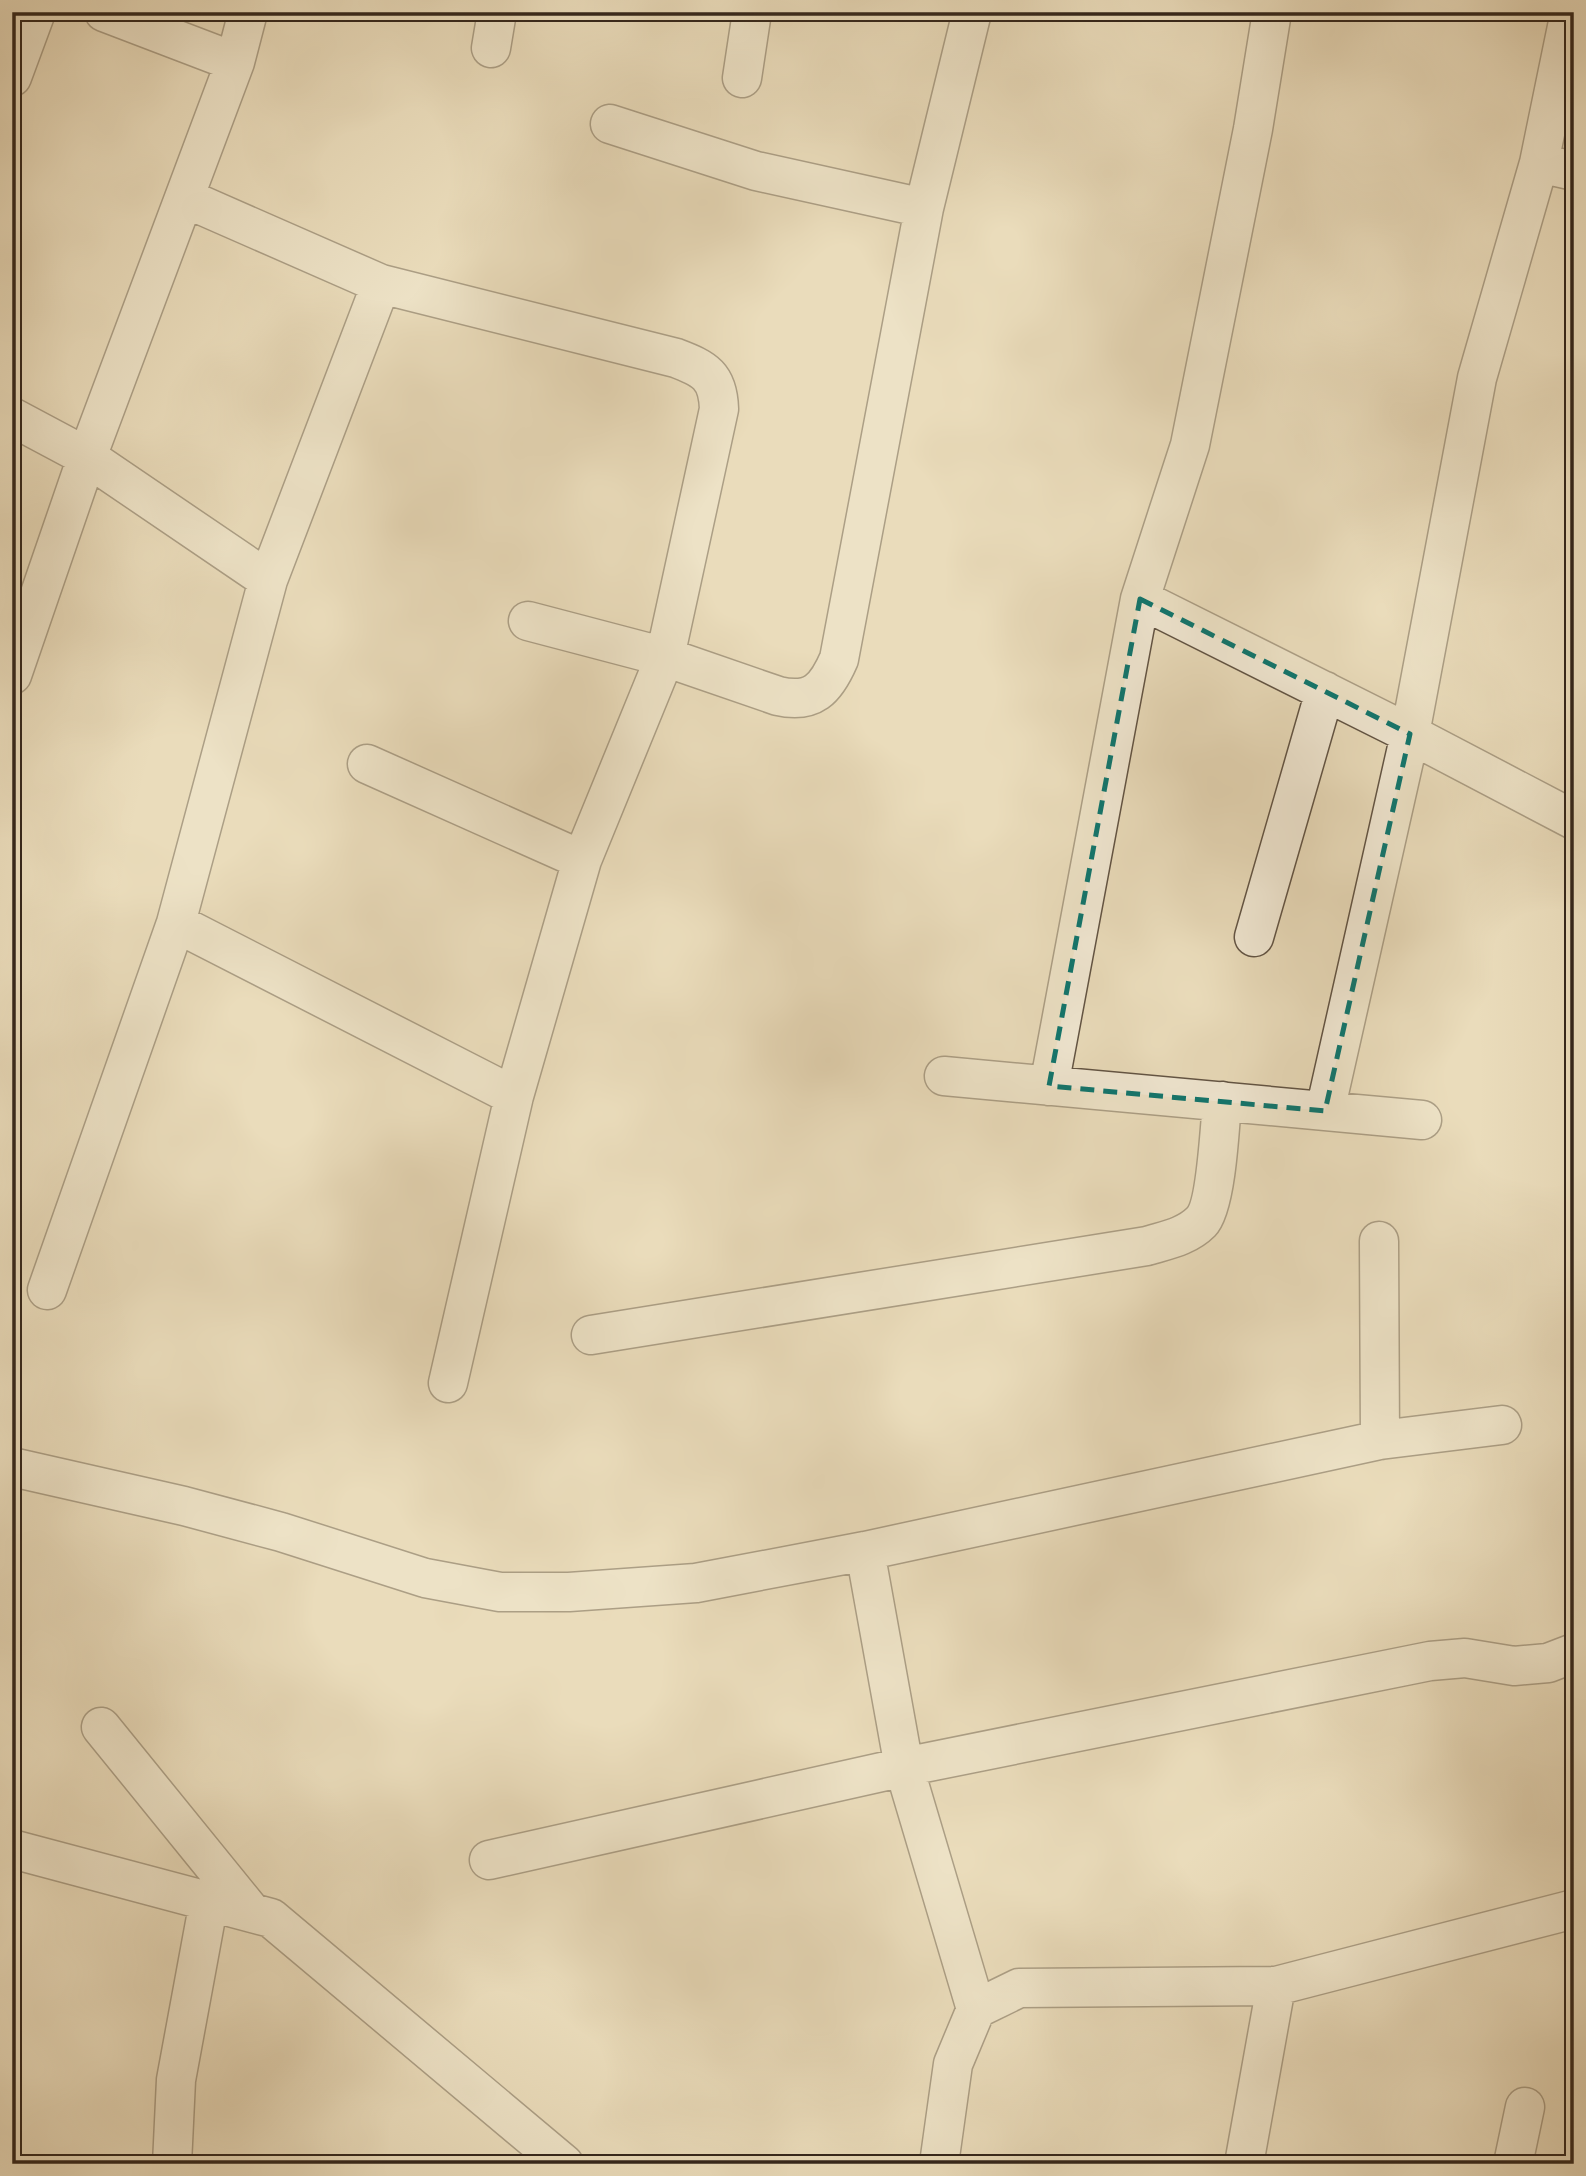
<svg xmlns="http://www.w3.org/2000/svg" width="1586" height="2176" viewBox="0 0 1586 2176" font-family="'IM FELL Double Pica',serif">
  <rect width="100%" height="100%" fill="#eadcbb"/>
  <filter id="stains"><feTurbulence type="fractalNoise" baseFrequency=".00286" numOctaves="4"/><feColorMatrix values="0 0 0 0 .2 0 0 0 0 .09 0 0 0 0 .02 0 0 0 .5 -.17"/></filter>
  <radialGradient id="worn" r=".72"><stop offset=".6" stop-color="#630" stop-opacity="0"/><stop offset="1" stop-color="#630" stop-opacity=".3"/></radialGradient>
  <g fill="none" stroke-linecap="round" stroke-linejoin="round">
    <!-- minor casing -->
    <g stroke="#625444" stroke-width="41">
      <path id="minor" d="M104 12 235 62
        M491 48 497 12
        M12 77 36 12
        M742 78 752 12
        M610 124 756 171 924 208
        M1539 163 1574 171
        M185 198 381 284 676 358C705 369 718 376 719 409L665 657 582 860 514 1096 448 1383
        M12 417 87 457 268 580
        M1140 599 1410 734 1574 820
        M528 621 665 657 778 696C813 704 826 689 839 659L924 208 972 12
        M12 675 87 457 235 62 248 12
        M367 764 582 860
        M176 923 514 1096
        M1254 937 1325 691
        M944 1076 1422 1120
        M1049 1086 1140 599 1190 445 1253 129 1272 12
        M1325 1111 1410 734 1477 378 1539 163 1570 12
        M1379 1241 1380 1440
        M47 1290 176 923 268 580 381 284
        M591 1335 1147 1246C1166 1240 1186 1237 1201 1222 1216 1207 1220 1126 1222 1101
        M12 1467 184 1506 281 1532 425 1578 500 1592H569L696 1583 865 1551 1380 1440 1502 1425
        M865 1551 904 1767 976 2009
        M101 1727 252 1913
        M12 1849 271 1918 564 2164
        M489 1860 904 1767 1430 1661 1465 1658 1514 1666 1548 1663 1574 1653
        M172 2164 176 2080 209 1901
        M939 2164 953 2064 976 2009 1019 1988 1276 1986 1574 1909
        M1244 2164 1276 1986
        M1513 2164 1525 2107"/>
    </g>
    <!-- minor -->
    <use href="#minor" stroke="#f1e8d3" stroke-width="38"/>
  </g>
  <!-- marked area -->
  <path d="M0 0H1586V2176H0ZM1140 599 1410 734 1325 1111 1049 1086Z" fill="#eadcbb" fill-opacity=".55" fill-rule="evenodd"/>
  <path fill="none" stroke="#0f766e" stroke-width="5" stroke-dasharray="14 9" stroke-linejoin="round" d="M1140 599 1410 734 1325 1111 1049 1086Z"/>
  <!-- margin -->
  <rect width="1586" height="2176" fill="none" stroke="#eadcbb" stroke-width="42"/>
  <rect x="14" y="14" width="1558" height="2148" fill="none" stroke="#35271c" stroke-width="3.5"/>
  <rect x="21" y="21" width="1544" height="2134" fill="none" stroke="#35271c" stroke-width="2"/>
  <rect width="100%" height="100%" filter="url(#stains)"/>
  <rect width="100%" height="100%" fill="url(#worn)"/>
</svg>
